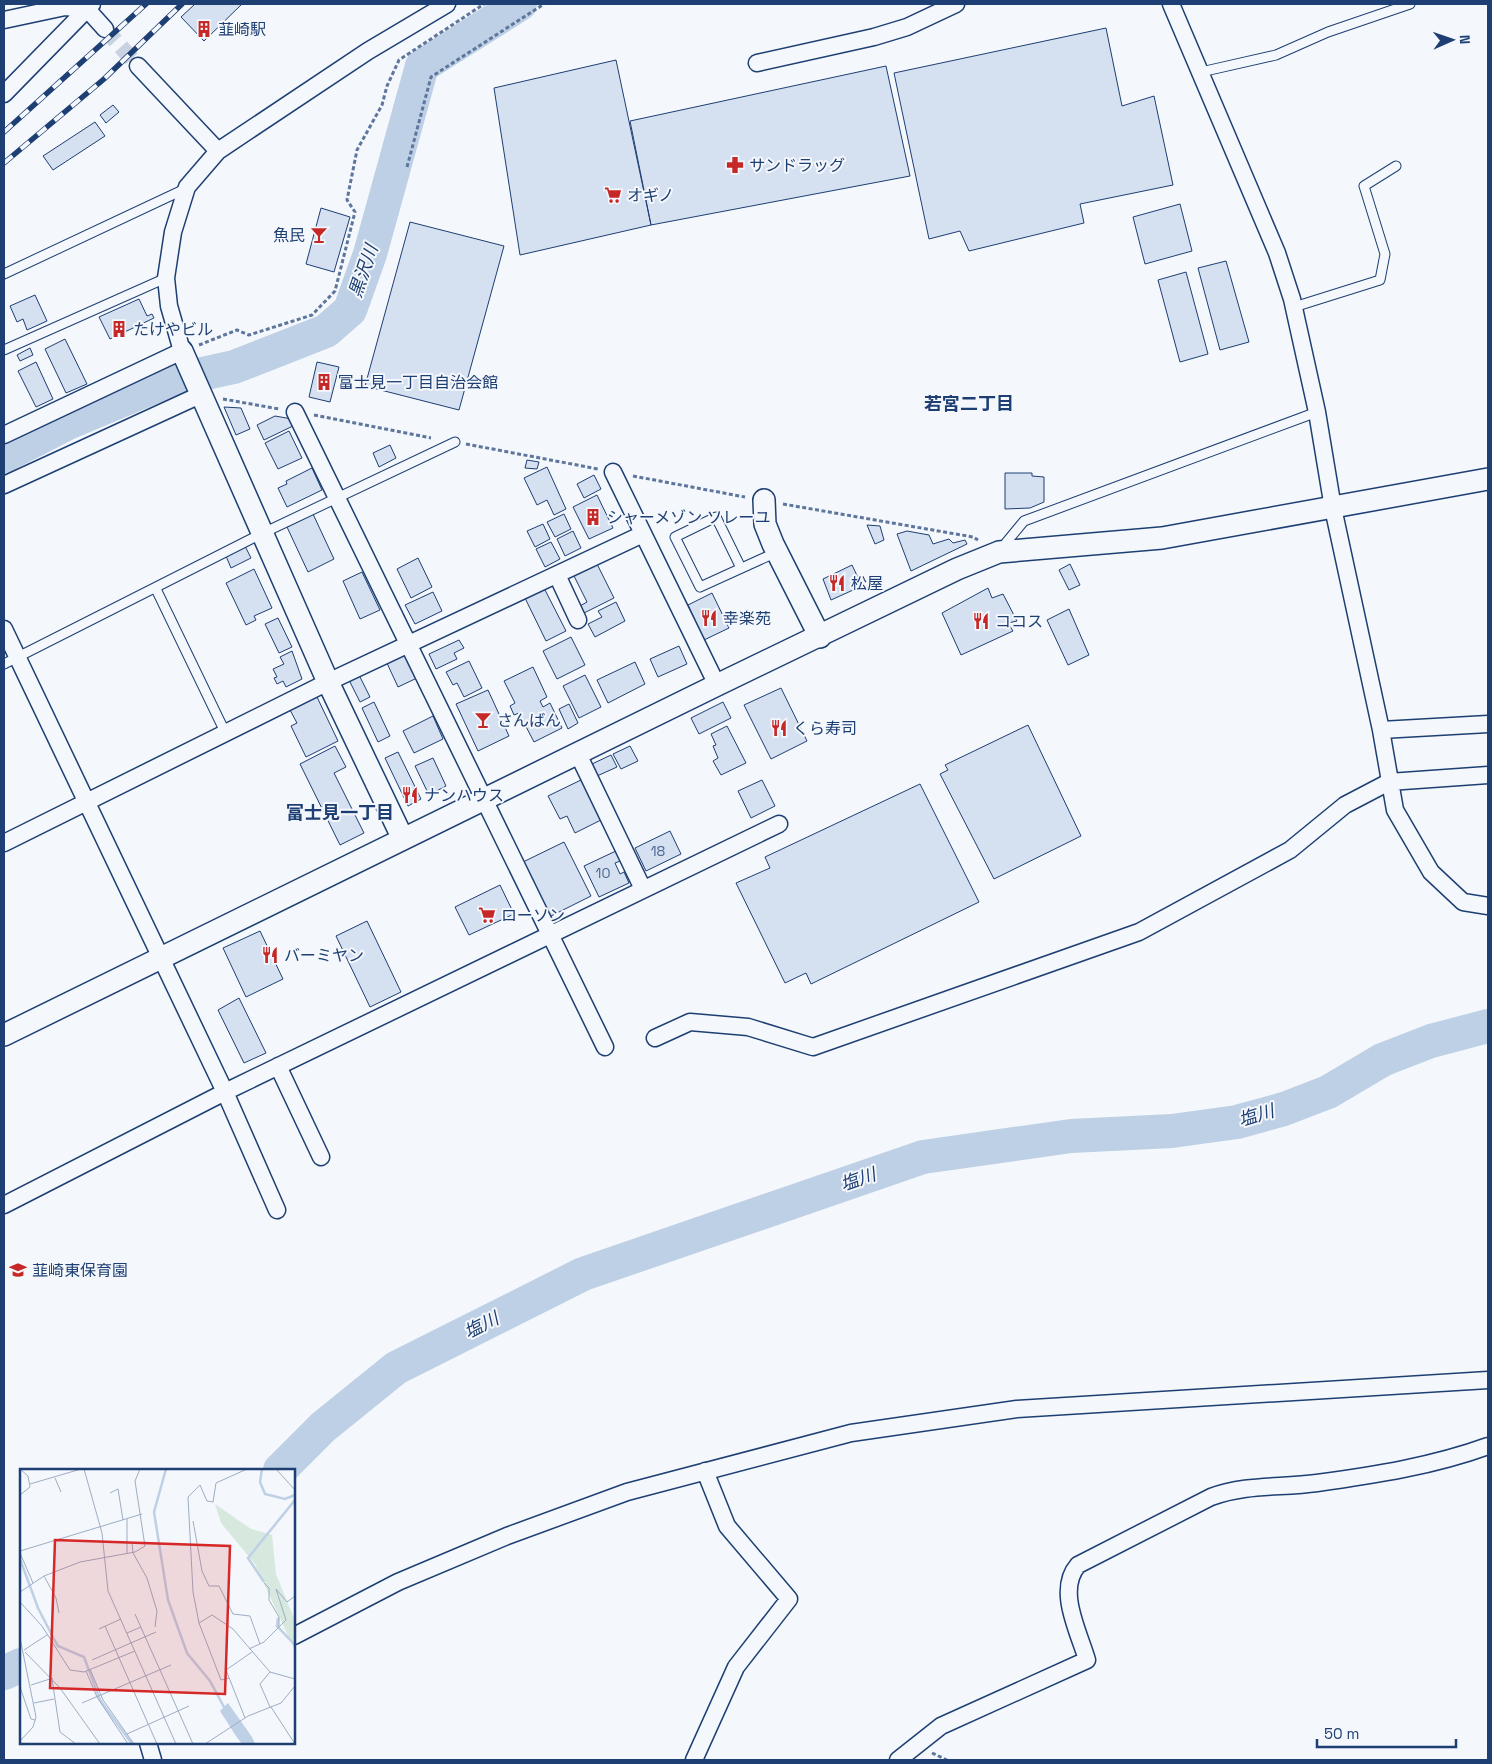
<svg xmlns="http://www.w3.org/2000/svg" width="1492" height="1764" viewBox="0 0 1492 1764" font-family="'Space Grotesk','Noto Sans JP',sans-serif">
  <rect width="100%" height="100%" fill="#f4f7fb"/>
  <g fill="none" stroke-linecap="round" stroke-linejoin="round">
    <!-- river -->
    <path stroke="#bed0e5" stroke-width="34" d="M4 456 70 422 165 382 234 367 326 331 350 310 370 254 422 66 520 4
      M280 1470 323 1427 396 1368 583 1274 923 1157 1071 1136 1172 1131 1237 1122 1284 1109 1328 1092 1382 1060 1431 1041 1488 1026
      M4 1673 21 1665"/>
  </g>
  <!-- building -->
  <path fill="#d5e0f0" stroke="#1d3f73" d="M195 4H242L204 41 181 17Z
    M1106 28 1122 106 1154 96 1173 185 1080 204 1084 223 969 251 960 231 929 239 894 73Z
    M616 60 651 225 520 255 494 88Z
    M886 66 910 176 651 225 630 121Z
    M113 105 119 112 106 123 100 115Z
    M95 122 105 136 53 170 43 156Z
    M1180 204 1192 251 1145 264 1133 217Z
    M321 208 350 217 334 272 306 264Z
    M410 222 504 246 459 410 365 386Z
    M1226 261 1249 342 1220 350 1198 268Z
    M1186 272 1208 354 1180 362 1158 280Z
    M35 295 47 321 27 330 23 319 17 322 10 306Z
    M139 299 147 316 152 314 154 318 110 339 99 317Z
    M65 339 87 384 66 393 45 349Z
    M30 348 33 355 20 361 17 355Z
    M36 362 53 399 36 407 18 371Z
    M317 362 339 367 330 402 309 397Z
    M224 407 241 408 250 429 236 435Z
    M275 416 292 419 295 425 264 440 257 425Z
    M289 431 302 458 278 469 265 443Z
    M390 445 396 458 379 467 373 453Z
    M527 460 539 462 537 469 525 468Z
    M547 467 566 509 554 515 547 500 537 505 524 478Z
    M312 468 322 490 287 507 278 488 287 484 286 481Z
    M1005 473H1032V476L1044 477V502L1030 508 1005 509Z
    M594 475 601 489 584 498 577 484Z
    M597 495 613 528 589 539 573 507Z
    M313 514 334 559 308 572 287 527Z
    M564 514 571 529 555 537 547 522Z
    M543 524 550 539 535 547 527 531Z
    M867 525 880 526 884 540 875 544Z
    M573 531 581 548 565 556 557 539Z
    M907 531 929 535 933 544 949 539 953 543 965 540 967 544 911 571 897 534Z
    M551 542 560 559 545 567 536 549Z
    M245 546 251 558 231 568 226 556Z
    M418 558 432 587 411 598 397 569Z
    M595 560 614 598 584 613 580 606 587 602 572 572Z
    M1070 564 1080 585 1069 590 1059 570Z
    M852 565 862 586 831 600 823 579Z
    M254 569 272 608 254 616 256 620 246 625 226 583Z
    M362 572 380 610 360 619 343 581Z
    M543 586 566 631 546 641 524 596Z
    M988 588 992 598 1003 594 1017 621 1008 623 1013 631 961 655 942 613Z
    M433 592 442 611 415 624 405 605Z
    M712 593 729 628 704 640 688 605Z
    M616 602 625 621 595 637 588 624 602 617 598 611Z
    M1069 609 1089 655 1068 665 1047 620Z
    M278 618 292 647 279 653 265 624Z
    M571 637 585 665 557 679 543 651Z
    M459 640 464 648 454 653 457 659 436 669 429 654Z
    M679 646 687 664 658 677 650 659Z
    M292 651 302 679 286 687 283 681 277 684 274 678 277 677 273 669 284 664 280 657Z
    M405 652 417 678 398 687 386 661Z
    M469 661 482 688 464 697 457 683 453 685 446 672Z
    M635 662 645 684 608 703 597 680Z
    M533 667 547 697 540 701 543 707 550 703 562 728 534 742 519 713 514 715 510 706 515 703 504 681Z
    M358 673 370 697 360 702 348 678Z
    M585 675 601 707 579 718 563 686Z
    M781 688 807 741 771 759 744 705Z
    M488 690 509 736 478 751 456 704Z
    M317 697 338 741 306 757 291 726 297 723 290 710Z
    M374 702 390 736 378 742 362 708Z
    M723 702 731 718 699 734 691 718Z
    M569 704 578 723 568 729 559 709Z
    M433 716 443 739 414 753 403 731Z
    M1028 725 1081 836 994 879 940 774 948 770 945 765Z
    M727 726 746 763 721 775 713 761 718 758 713 746 716 745 711 734Z
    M335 746 346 767 334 773 364 833 340 845 300 764Z
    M630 746 638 761 621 769 613 754Z
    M398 752 421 799 408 806 385 758Z
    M611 755 617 767 597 776 592 764Z
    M433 758 446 786 429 795 415 766Z
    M583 779 603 819 575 833 567 816 560 819 548 796Z
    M762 780 775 806 751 818 738 791Z
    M920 784 979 902 811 984 806 973 785 983 736 883 770 868 765 857Z
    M670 831 681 854 646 871 635 848Z
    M564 842 591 896 549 917 523 862Z
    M618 850 623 860 615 863 620 874 624 872 629 883 599 897 584 866Z
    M500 885 514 914 469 935 455 907Z
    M367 921 401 992 370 1007 336 936Z
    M260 931 283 979 246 997 223 948Z
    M239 998 266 1053 244 1063 218 1010Z"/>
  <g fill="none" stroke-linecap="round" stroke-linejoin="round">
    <!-- minor-tunnel -->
    <path stroke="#c9d2e0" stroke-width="16" stroke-dasharray="16 8" stroke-linecap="butt" d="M105 29 138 66"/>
    <!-- service casing -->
    <g stroke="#1d3f73" stroke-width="11">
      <path id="service" d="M1201 72 1276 55 1328 32 1410 4
        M4 274 187 188
        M1294 307 1380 280 1385 254 1364 186 1396 166
        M4 350 166 278
        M1000 550 1024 521 1317 412
        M741 568 716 517 675 537 700 587 777 552
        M156 589 226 734
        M4 664 261 534 455 442"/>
    </g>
    <!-- minor casing -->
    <g stroke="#1d3f73" stroke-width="19">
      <path id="minor" d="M85 4 87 9 105 29
        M1171 4 1277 253 1292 299 1317 412 1333 508 1381 730 1395 810 1431 872 1463 902 1488 906
        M4 20 65 7 87 9
        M757 63 874 37 907 27 956 4
        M138 66 218 151
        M4 94 92 4
        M295 412 605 1047
        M4 435 182 351 169 306 166 278 173 232 187 187 218 151 368 51 447 4
        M613 472 717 685
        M4 485 200 395
        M557 575 578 620
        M4 629 225 1092 277 1210
        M1381 730 1488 724
        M578 754 643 889
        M4 843 328 682 643 534
        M655 1038 690 1022 748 1027 813 1047 1139 932 1290 850 1345 805 1389 782 1488 775
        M278 1066 321 1157
        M4 1205 225 1092 779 824
        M294 1636 398 1582 507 1536 627 1492 851 1433 1017 1409 1488 1380
        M148 1743 153 1760
        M694 1760 736 1667 789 1599 727 1526 705 1471
        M898 1760 941 1726 1087 1660C1079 1632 1056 1590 1078 1565L1211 1497C1246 1484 1280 1488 1317 1483 1375 1475 1433 1466 1488 1446"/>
    </g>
    <!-- tertiary casing -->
    <g stroke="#1d3f73" stroke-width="24">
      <path id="tertiary" d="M182 351 328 682 403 839
        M764 500 765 524 773 544 820 637
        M4 1035 717 685 957 569 999 552 1162 538 1488 479"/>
    </g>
    <!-- path -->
    <path stroke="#5e769c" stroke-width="3" stroke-dasharray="4 2.5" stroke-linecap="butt" d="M407 167 431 77 544 4
      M199 345 237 330 249 335 312 315 335 291 355 212 347 200 357 150 382 105 387 86 399 60 484 4
      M223 399 279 409
      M314 415 431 438
      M466 444 598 469
      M633 476 745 497
      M783 504 973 537 978 540
      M932 1753 947 1760"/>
    <!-- service -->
    <use href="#service" stroke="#f4f7fb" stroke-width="9"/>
    <!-- minor -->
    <use href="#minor" stroke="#f4f7fb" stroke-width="16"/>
    <!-- tertiary -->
    <use href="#tertiary" stroke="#f4f7fb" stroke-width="21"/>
    <!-- rail casing -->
    <g stroke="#1d3f73" stroke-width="5.5">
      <path id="rail" d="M4 132 146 4
        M4 163 104 79 182 4"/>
    </g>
    <!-- rail -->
    <use href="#rail" stroke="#f4f7fb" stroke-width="4" stroke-dasharray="11" stroke-linecap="butt"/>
  </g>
  <!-- icons -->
  <defs>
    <g id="building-bare" transform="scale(1.35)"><path d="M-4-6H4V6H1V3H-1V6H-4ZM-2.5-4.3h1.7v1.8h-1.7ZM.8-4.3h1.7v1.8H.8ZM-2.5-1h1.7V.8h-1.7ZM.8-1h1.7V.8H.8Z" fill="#c62828" stroke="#f4f7fb" stroke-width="2.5" paint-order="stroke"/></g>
    <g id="pharmacy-bare" transform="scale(1.35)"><path d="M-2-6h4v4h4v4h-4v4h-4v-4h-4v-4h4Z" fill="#c62828" stroke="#f4f7fb" stroke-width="2.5" paint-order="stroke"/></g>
    <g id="supermarket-bare" transform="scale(1.35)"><path d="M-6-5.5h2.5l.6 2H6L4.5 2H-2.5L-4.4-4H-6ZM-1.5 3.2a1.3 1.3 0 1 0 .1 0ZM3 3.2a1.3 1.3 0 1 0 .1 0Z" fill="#c62828" stroke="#f4f7fb" stroke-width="2.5" paint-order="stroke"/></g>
    <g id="bar-bare" transform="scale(1.35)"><path d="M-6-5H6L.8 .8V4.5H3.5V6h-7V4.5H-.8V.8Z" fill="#c62828" stroke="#f4f7fb" stroke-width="2.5" paint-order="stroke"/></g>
    <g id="restaurant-bare" transform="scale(1.35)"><path d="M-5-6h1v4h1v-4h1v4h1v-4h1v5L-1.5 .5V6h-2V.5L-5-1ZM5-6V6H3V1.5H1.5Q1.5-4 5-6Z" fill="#c62828" stroke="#f4f7fb" stroke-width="2.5" paint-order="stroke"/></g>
    <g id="school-bare" transform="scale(1.35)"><path d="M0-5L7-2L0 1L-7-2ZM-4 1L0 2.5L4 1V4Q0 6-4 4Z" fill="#c62828" stroke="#f4f7fb" stroke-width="2.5" paint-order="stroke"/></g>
  </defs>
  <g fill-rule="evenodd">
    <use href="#building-bare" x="204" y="29"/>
    <use href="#pharmacy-bare" x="735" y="165"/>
    <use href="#supermarket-bare" x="613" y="195"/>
    <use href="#bar-bare" x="319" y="235"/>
    <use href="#building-bare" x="119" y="329"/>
    <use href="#building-bare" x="324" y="382"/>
    <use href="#building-bare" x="593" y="517"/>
    <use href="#restaurant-bare" x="837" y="583"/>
    <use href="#restaurant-bare" x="709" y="618"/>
    <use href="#restaurant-bare" x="981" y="621"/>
    <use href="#bar-bare" x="483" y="720"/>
    <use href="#restaurant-bare" x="779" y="728"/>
    <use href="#restaurant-bare" x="410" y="795"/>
    <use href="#supermarket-bare" x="487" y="915"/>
    <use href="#restaurant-bare" x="270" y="955"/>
    <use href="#school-bare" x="18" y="1270"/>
  </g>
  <g text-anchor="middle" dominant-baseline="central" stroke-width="4" stroke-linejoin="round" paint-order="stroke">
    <!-- number labels -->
    <g font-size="14" fill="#4b6792">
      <text x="658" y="851">18</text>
      <text x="603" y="873">10</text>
    </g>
    <!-- poi labels -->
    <g font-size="16" fill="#1d3f73" stroke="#f4f7fb" text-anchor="start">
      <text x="218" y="29">韮崎駅</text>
      <text x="749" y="165">サンドラッグ</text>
      <text x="627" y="195">オギノ</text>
      <text x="305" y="235" text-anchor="end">魚民</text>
      <text x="133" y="329">たけやビル</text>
      <text x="338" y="382">富士見一丁目自治会館</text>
      <text x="607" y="517">シャーメゾン ソレーユ</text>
      <text x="851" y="583">松屋</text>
      <text x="723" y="618">幸楽苑</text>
      <text x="995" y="621">ココス</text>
      <text x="497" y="720">さんばん</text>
      <text x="793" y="728">くら寿司</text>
      <text x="424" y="795">ナンハウス</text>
      <text x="501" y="915">ローソン</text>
      <text x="284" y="955">バーミヤン</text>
      <text x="32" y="1270">韮崎東保育園</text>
    </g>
    <!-- water labels -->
    <g font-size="18" font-style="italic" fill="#1d3f73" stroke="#f4f7fb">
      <text transform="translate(363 271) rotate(-71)">黒沢川</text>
      <text transform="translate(1256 1115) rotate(-17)">塩川</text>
      <text transform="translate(858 1179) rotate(-19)">塩川</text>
      <text transform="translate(481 1325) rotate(-27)">塩川</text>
    </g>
    <!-- neighbourhood labels -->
    <g font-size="18" font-weight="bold" fill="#1d3f73" stroke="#f4f7fb">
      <text x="969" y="403">若宮二丁目</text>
      <text x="340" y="812">富士見一丁目</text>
    </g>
  </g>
  <!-- overview -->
  <g transform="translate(20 1469)">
    <rect width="275" height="275" fill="#f4f7fb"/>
    <path d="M195 35 231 60 252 66 256 105 275 152V182L235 95 201 54Z" fill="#d7e8df"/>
    <path d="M208 234 232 268 235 275H222L216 267 200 242Z" fill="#bed0e5"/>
    <path fill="none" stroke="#bed0e5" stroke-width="2.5" d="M146 0 134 43 148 131 167 184 190 212 205 240M242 0 240 13 245 25 265 30 275 26M0 90 18 139 35 172 38 177 64 188 80 231 112 275M244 113 228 89 275 31M258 149 257 157 275 176"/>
    <path fill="none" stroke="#9eadc5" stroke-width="1" d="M64 0 82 64 88 122 156 275M256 0 275 21M35 9 41 23M10 15 61 0M90 24 98 20 103 51M0 26 10 18 8 7 0 0M107 50V85M173 52 182 102 189 117H199L213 145 230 147 240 175M112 74 113 84 127 109 137 142 135 158M0 82 122 45M0 84 13 114M24 107 36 129 39 144M244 114 249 119V131L259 148V158M0 123 24 107 60 93 115 83 125 77 115 12 120 0M0 133 22 157 50 201 64 203 115 182M115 145 173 275M179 154 192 146 213 160 250 203 275 210M85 157 137 275M79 160 101 150M107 164 121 158M0 169 16 248 13 258 0 272M229 180 244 173 266 151 256 120 267 133 275 127M4 181 27 166M5 183 40 219 80 275M72 191 136 163M70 200 83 231 114 275M66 202 77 228M250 203 240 215 250 238M209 209 201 211 179 154 173 123 168 28 180 16 187 32 193 33 196 14 227 0M32 210 40 263 56 275M11 216 33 209M0 218 11 250 15 251M77 228 108 275M14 234 34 230M62 234 151 196M251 238 275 275M225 249 206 201 232 183M107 265 169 237M185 275 228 247 261 234 275 217"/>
    <path fill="#d62828" fill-opacity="0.15" stroke="#d62828" stroke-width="2.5" d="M35 71 210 77 205 225 30 219Z"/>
    <rect width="275" height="275" fill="none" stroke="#1d3f73" stroke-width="2.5"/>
  </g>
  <!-- border -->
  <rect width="1492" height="1764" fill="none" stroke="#1d3f73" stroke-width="10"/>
  <!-- north arrow -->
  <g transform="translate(1452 40) rotate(88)" stroke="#f4f7fb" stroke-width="4" paint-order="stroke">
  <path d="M0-4L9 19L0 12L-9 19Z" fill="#1d3f73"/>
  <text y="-8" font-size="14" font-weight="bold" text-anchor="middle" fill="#1d3f73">N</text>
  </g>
  <!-- scale -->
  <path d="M1317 1739v8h139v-8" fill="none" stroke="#1d3f73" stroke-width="2.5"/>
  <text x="1324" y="1739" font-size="15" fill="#1d3f73" stroke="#f4f7fb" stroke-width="4" paint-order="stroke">50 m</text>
</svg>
